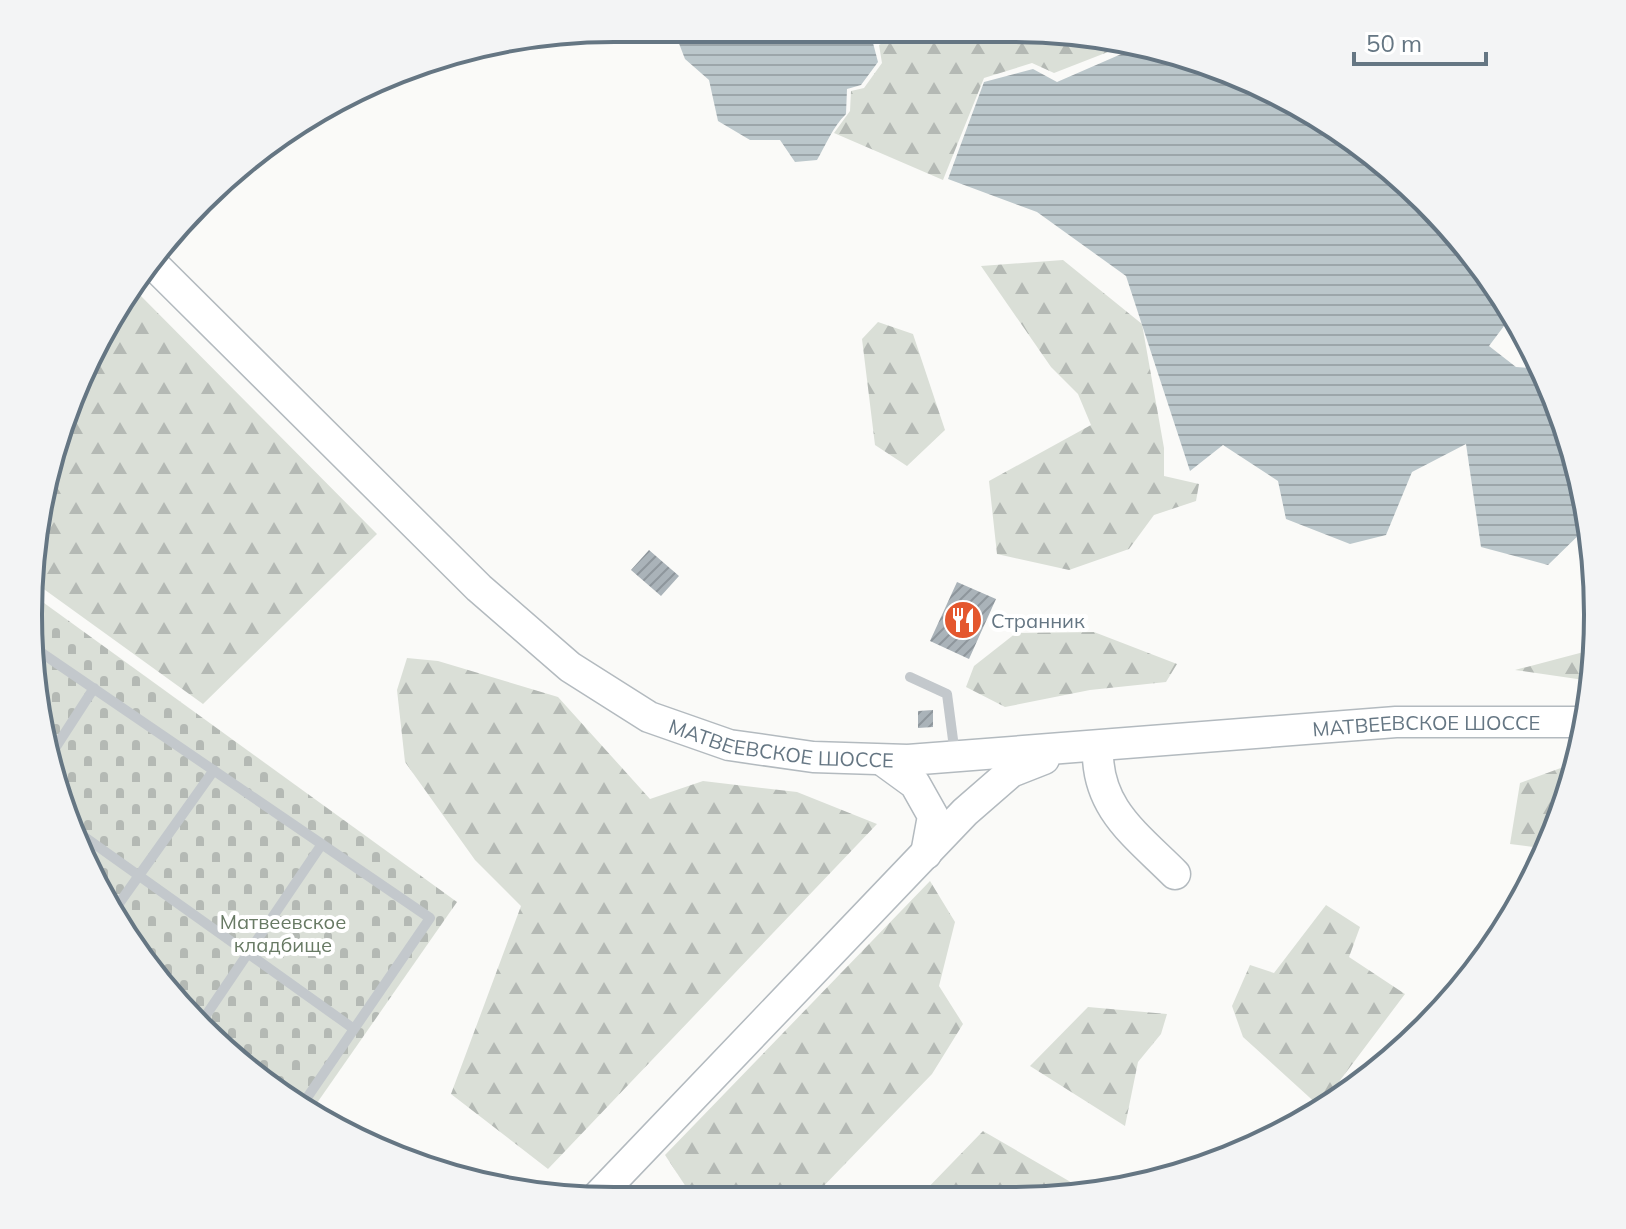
<svg xmlns="http://www.w3.org/2000/svg" width="1626" height="1229" viewBox="0 0 1626 1229" font-family="Mulish,sans-serif">
  <defs>
    <pattern id="forest-firs" width="22" height="20" patternUnits="userSpaceOnUse" patternTransform="scale(2)"><rect width="22" height="20" fill="#dadfd7"/><path d="M5 1l3.5 6h-7zM16 11l3.5 6h-7z" fill="#b4b9b4"/></pattern>
    <pattern id="cemetery-stones" width="16" height="16" patternUnits="userSpaceOnUse" patternTransform="scale(2)"><rect width="16" height="16" fill="#dadfd7"/><path d="M2 7V4a2 2 0 0 1 4 0v3zM10 15v-3a2 2 0 0 1 4 0v3z" fill="#b4b9b4"/></pattern>
    <pattern id="water-rules" width="6" height="5" patternUnits="userSpaceOnUse" patternTransform="scale(2)"><rect width="6" height="5" fill="#bbc7cb"/><path d="M0 2.5h6" fill="none" stroke="#9ca6aa"/></pattern>
    <pattern id="building-hatch" width="6" height="6" patternUnits="userSpaceOnUse" patternTransform="scale(2)"><rect width="6" height="6" fill="#aab3b9"/><path d="M-1 1l2-2M0 6l6-6M5 7l2-2" fill="none" stroke="#8e969c"/></pattern>
  </defs>
  <rect width="100%" height="100%" fill="#fafaf8"/>
  <!-- forest -->
  <path fill="url(#forest-firs)" d="M907 29H1049L1131 43 1054 73 1032 63 984 78 943 180 834 133 850 111 851 91 864 88 882 63 879 45Z
    M1063 260 1142 324 1164 448V476L1199 484 1196 501 1154 515 1129 549 1069 570 997 554 989 481 1091 425 1078 394 1051 367 981 266Z
    M135 290 377 534 203 704 34 582 39 500 89 355Z
    M878 322 913 334 945 430 907 466 875 445 862 339Z
    M1094 632 1177 664 1166 682 1090 690 1005 707 966 687 974 666 1016 633Z
    M1595 649 1591 681 1515 670Z
    M407 658 438 661 558 697 650 799 703 781 797 792 877 824 548 1169 451 1094 521 906 475 860 405 762 397 690Z
    M1577 762 1548 849 1510 844 1520 783Z
    M930 881 955 922 939 986 963 1024 932 1074 814 1196H692L665 1155Z
    M1326 905 1360 927 1349 957 1405 994 1320 1107 1243 1037 1232 1006 1250 965 1274 973Z
    M1088 1007 1167 1014 1161 1034 1138 1062 1125 1126 1030 1066Z
    M983 1131 1093 1195 920 1196Z"/>
  <!-- cemetery -->
  <path fill="url(#cemetery-stones)" d="M33 595 457 902 310 1113 289 1102 200 1030 127 941 59 803 29 652Z"/>
  <!-- water -->
  <path fill="url(#water-rules)" d="M673 28 903 29 873 43 878 62 861 85 847 89 846 114C832 128 827 143 817 160L795 162 780 140H750L718 121 709 80 685 59Z
    M1142 45 1164 48 1270 88 1368 149 1499 288 1513 314 1489 346 1516 367 1542 369C1566 414 1584 474 1589 525L1548 565 1481 547 1466 444 1412 472 1386 535 1350 544 1286 519 1278 481 1223 445 1190 471 1126 276 1037 212 948 179 984 82 1033 69 1057 82Z"/>
  <!-- building -->
  <path fill="url(#building-hatch)" d="M649 550 679 576 661 596 631 570Z
    M957 582 996 599 969 659 930 641Z
    M933 710V727L918 728V711Z"/>
  <g fill="none" stroke-linecap="round" stroke-linejoin="round">
    <!-- secondary casing -->
    <g stroke="#b3babf" stroke-width="33">
      <g id="secondary">
        <path id="s1" d="M153 264 479 588 570 667 649 717 729 745 813 757 908 760 1396 722H1587"/>
        <path d="M1098 746C1095 807 1135 834 1175 874"/>
        <path d="M882 760 915 784 933 816 926 854"/>
        <path d="M598 1196 965 812 1011 772 1044 759"/>
      </g>
    </g>
    <!-- lane -->
    <path stroke="#c3c8cc" stroke-width="10" d="M30 645 430 918 300 1108
      M910 677 947 694 955 755
      M50 756 94 688
      M72 828 354 1029
      M113 912 214 770
      M198 1027 322 844"/>
    <!-- secondary -->
    <use href="#secondary" stroke="#fff" stroke-width="30"/>
  </g>
  <!-- icons -->
  <defs>
    <g id="restaurant-disc" transform="scale(2)"><circle r="9.5" fill="#e4572e" stroke="#fff"/><path d="M-5-6h1v4h1v-4h1v4h1v-4h1v5L-1.5 .5V6h-2V.5L-5-1ZM5-6V6H3V1.5H1.5Q1.5-4 5-6Z" fill="#fff"/></g>
  </defs>
  <g fill-rule="evenodd">
    <use href="#restaurant-disc" x="963" y="620"/>
  </g>
  <g text-anchor="middle" dominant-baseline="central" stroke-width="8" stroke-linejoin="round" paint-order="stroke">
    <!-- poi labels -->
    <g font-size="20" fill="#657683" stroke="#fff" text-anchor="start">
      <text x="991" y="620">Странник</text>
    </g>
    <!-- street labels -->
    <g font-size="20" fill="#657683" stroke="#fff">
      <text stroke="none"><textPath href="#s1" startOffset="1458">МАТВЕЕВСКОЕ ШОССЕ</textPath></text>
      <text stroke="none"><textPath href="#s1" startOffset="810">МАТВЕЕВСКОЕ ШОССЕ</textPath></text>
    </g>
    <!-- park labels -->
    <g font-size="20" fill="#687a64" stroke="#fff">
      <text x="283" y="921">Матвеевское<tspan x="283" dy="23">кладбище</tspan></text>
    </g>
  </g>
  <!-- crop -->
  <path d="M0 0H1626V1229H0ZM614 42H1012A572 572 0 0 1 1584 614V615A572 572 0 0 1 1012 1187H614A572 572 0 0 1 42 615V614A572 572 0 0 1 614 42Z" fill="#f3f4f5" fill-rule="evenodd"/>
  <path fill="none" stroke="#657683" stroke-width="4" d="M614 42H1012A572 572 0 0 1 1584 614V615A572 572 0 0 1 1012 1187H614A572 572 0 0 1 42 615V614A572 572 0 0 1 614 42Z"/>
  <!-- scale -->
  <path d="M1354 52v12h132v-12" fill="none" stroke="#657683" stroke-width="4"/>
  <text x="1366" y="52" font-size="24" fill="#657683" stroke="#ffffff" stroke-width="6" paint-order="stroke">50 m</text>
</svg>
